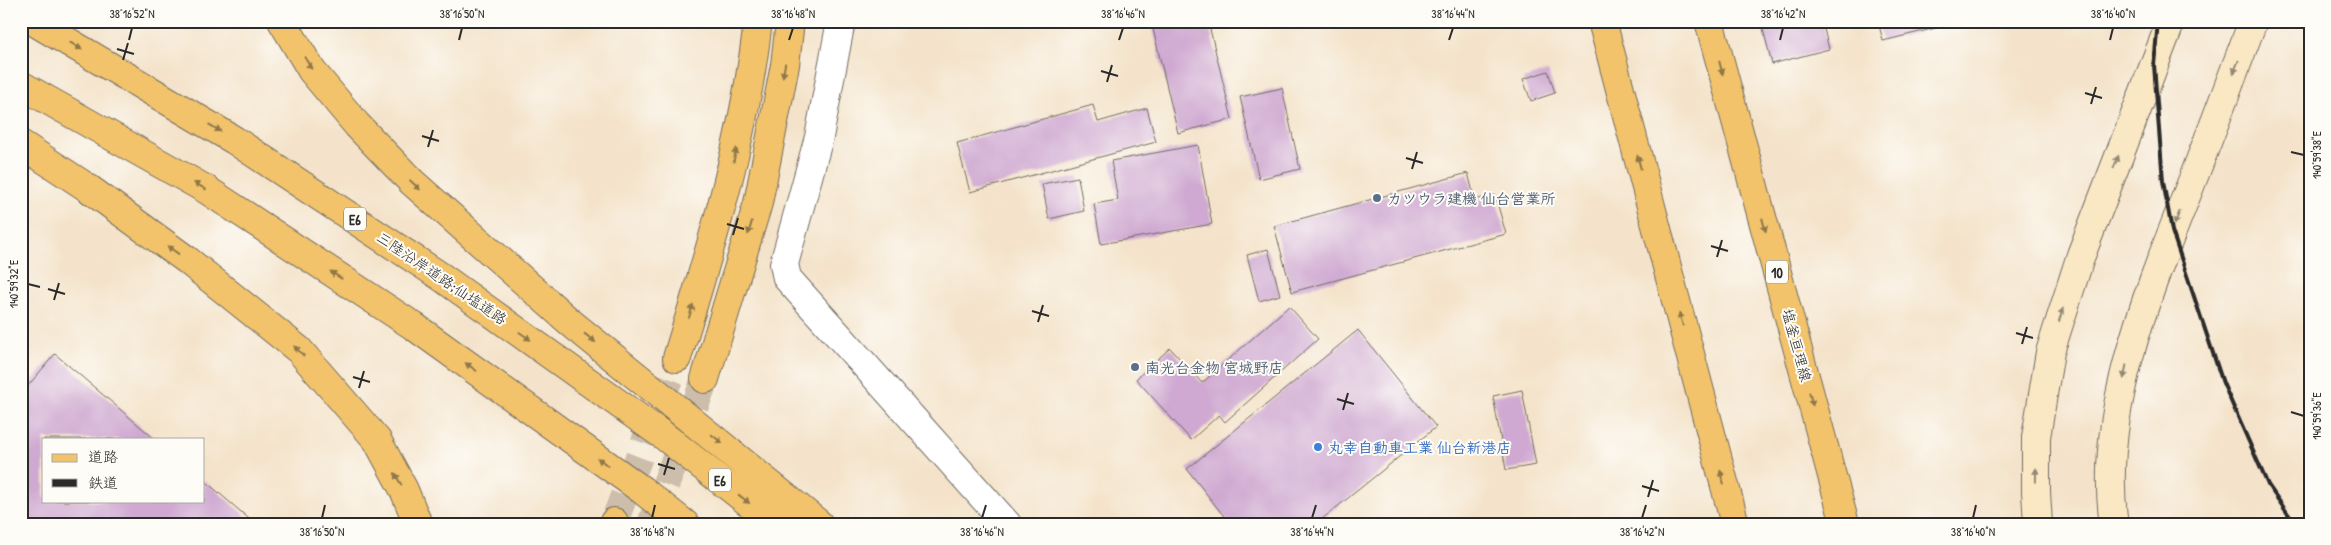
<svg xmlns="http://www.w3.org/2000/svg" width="2331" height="545" viewBox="0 0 2331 545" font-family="'Patrick Hand','Klee One',sans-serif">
  <rect width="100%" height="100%" fill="#fdfcf7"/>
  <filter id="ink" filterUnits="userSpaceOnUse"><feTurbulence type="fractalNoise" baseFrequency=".02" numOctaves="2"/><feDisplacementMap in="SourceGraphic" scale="10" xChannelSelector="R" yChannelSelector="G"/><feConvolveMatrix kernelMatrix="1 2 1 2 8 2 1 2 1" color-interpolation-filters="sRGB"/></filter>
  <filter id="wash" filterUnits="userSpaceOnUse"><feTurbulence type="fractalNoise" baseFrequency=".0096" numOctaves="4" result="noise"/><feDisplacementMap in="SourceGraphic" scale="20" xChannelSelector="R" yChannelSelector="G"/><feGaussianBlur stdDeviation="1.12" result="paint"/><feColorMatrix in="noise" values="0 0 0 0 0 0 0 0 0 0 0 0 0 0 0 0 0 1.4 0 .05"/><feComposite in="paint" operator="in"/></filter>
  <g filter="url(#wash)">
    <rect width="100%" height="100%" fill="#f4e3ca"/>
    <g id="blocks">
      <!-- building -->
      <path fill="#cfa9d1" d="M1151 21H1208L1232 119 1178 133Z
        M1761 21H1822L1829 49 1772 64Z
        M1878 21H1960V22L1883 41Z
        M1548 71 1555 93 1531 101 1523 79Z
        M1282 88 1300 169 1259 179 1240 97Z
        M1093 105 1098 122 1147 108 1156 142 970 192 957 143Z
        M1198 145 1212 224 1101 244 1094 204 1118 200 1111 161Z
        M1468 173 1475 200 1495 195 1506 234 1292 292 1274 226Z
        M1078 177 1084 211 1049 219 1042 184Z
        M1268 249 1280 295 1259 301 1247 255Z
        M1289 306 1318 339 1225 422 1219 415 1191 440 1136 379 1170 348 1202 383Z
        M1358 330 1436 427 1316 524H1230L1187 469Z
        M55 354 155 439H44V501H204V480L255 524H21V394Z
        M1522 390 1536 465 1506 470 1493 396Z"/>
    </g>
  </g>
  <g filter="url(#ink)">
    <use href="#blocks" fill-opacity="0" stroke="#716b63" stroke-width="1"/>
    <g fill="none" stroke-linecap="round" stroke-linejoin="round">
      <!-- highway-tunnel -->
      <path stroke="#ccbeaa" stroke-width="28" stroke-dasharray="28 14" stroke-linecap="butt" d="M614 522 677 358
        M651 524 705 379"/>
      <!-- street casing -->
      <g stroke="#716b63" stroke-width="30">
        <path id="street" d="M841 21 819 137 784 264 787 278 1007 524"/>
      </g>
      <!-- secondary casing -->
      <g stroke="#716b63" stroke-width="30">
        <path id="secondary" d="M2038 524 2036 492V437L2050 352 2081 255 2171 21
          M2114 524C2097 412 2150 287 2191 184 2212 130 2233 75 2253 21"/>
      </g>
      <!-- primary casing -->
      <g stroke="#716b63" stroke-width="30">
        <path id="primary" d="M1602 21 1735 524
          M1709 21 1845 524"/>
      </g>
      <!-- highway casing -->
      <g stroke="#716b63" stroke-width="30">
        <path id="highway" d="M33 21 234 140 440 276 664 436 776 524
          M282 21 312 71 357 125 412 182 571 323 819 524
          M21 85 207 190 415 327 642 490 685 524
          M21 144 88 188 187 260 299 350 377 440 404 490 418 524
          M677 358C711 247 745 137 758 21
          M705 379 758 203 785 65 790 21
          M613 524 614 522"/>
      </g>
      <!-- street -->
      <use href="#street" stroke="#fff" stroke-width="28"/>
      <!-- secondary -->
      <use href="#secondary" stroke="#fae7c3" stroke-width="28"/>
      <!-- primary -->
      <use href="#primary" stroke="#f2c36a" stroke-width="28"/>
      <!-- highway -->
      <use href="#highway" stroke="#f2c36a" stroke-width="28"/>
      <!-- rail -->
      <path stroke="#2b2b2b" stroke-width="4" d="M2158 21 2154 65 2163 181 2172 231 2223 383 2268 485 2295 524"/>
    </g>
    <!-- one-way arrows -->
    <defs><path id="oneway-solid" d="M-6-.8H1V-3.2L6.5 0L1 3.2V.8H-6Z" transform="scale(1.25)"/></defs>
    <g fill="#8e774a">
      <use href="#oneway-solid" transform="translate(76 46) rotate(31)"/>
      <use href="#oneway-solid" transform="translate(308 63) rotate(59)"/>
      <use href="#oneway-solid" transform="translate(1721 68) rotate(75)"/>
      <use href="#oneway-solid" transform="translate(784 70) rotate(100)"/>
      <use href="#oneway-solid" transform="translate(215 128) rotate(31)"/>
      <use href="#oneway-solid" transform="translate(735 155) rotate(-78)"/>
      <use href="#oneway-solid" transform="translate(1639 162) rotate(-105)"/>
      <use href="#oneway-solid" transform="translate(415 185) rotate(43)"/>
      <use href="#oneway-solid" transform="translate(200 186) rotate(-150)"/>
      <use href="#oneway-solid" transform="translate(1764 225) rotate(75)"/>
      <use href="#oneway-solid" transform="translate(750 228) rotate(106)"/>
      <use href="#oneway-solid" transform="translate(173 250) rotate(-144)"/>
      <use href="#oneway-solid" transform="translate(336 275) rotate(-147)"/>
      <use href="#oneway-solid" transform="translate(691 311) rotate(-73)"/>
      <use href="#oneway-solid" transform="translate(1681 319) rotate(-105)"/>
      <use href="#oneway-solid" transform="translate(525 336) rotate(35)"/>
      <use href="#oneway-solid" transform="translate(590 338) rotate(38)"/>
      <use href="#oneway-solid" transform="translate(299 351) rotate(-136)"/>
      <use href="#oneway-solid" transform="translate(471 367) rotate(-145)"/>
      <use href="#oneway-solid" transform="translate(1811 399) rotate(75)"/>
      <use href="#oneway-solid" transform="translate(717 439) rotate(39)"/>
      <use href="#oneway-solid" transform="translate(603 462) rotate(-144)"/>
      <use href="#oneway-solid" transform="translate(1722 477) rotate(-105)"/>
      <use href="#oneway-solid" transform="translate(398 479) rotate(-119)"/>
      <use href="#oneway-solid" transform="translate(744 499) rotate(38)"/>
    </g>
    <g fill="#928977">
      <use href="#oneway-solid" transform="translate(2236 67) rotate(111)"/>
      <use href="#oneway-solid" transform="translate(2116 162) rotate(-69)"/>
      <use href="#oneway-solid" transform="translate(2177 218) rotate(112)"/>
      <use href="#oneway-solid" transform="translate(2061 315) rotate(-72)"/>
      <use href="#oneway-solid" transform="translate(2125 372) rotate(101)"/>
      <use href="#oneway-solid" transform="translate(2036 475) rotate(-89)"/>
    </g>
  </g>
  <!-- ticks -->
  <path fill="none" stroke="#2b2b2b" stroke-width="2" d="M129 40 132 28M459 40 462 28M789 40 793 28M1119 40 1123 28M1449 40 1453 28M1780 40 1783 28M2110 40 2113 28M117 49 134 54M123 60 128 43M1101 71 1118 76M1107 82 1112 65M2085 93 2102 98M2091 104 2096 87M422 136 439 141M428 147 433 130M2291 152 2304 155M1406 158 1423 163M1412 169 1417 152M727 224 744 229M733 235 738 218M1711 246 1728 251M1717 257 1722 240M28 284 40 287M48 289 65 294M54 300 59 283M1032 311 1049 316M1038 322 1043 305M2016 333 2033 338M2022 344 2027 327M353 377 370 382M359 388 364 371M1337 399 1354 404M1343 410 1348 393M2291 412 2304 416M658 464 675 469M664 475 669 458M1642 486 1659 491M1648 497 1653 480M322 518 325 505M652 518 655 505M982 518 986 505M1312 518 1316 505M1642 518 1646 505M1973 518 1976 505"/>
  <!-- markers -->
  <g fill="#5c6f8a" stroke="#fdfcf7" stroke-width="2">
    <circle cx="1377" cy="198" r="5"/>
    <circle cx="1135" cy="367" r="5"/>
  </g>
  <circle fill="#3f7fe0" stroke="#fdfcf7" stroke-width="2" cx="1318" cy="447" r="5"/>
  <g text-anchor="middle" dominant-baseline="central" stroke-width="4" stroke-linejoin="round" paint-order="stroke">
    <!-- shield labels -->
    <g fill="#fdfcf7" stroke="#6a6a68" stroke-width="1">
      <rect x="344" y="207.5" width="22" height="23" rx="4"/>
      <rect x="1766" y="260.5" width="22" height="23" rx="4"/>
      <rect x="709" y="468.5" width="22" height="23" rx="4"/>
    </g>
    <g font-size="14" font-weight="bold" fill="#2b2b2b">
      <text x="355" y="219">E6</text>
      <text x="1777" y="272">10</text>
      <text x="720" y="480">E6</text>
    </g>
    <!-- service labels -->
    <g font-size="15" font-weight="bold" fill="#4e5e75" stroke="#fdfcf7" text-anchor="start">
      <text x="1387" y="198">カツウラ建機 仙台営業所</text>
      <text x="1145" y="367">南光台金物 宮城野店</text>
    </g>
    <!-- street labels -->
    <g font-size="15" fill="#2b2b2b" stroke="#fdfcf7">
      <text transform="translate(442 278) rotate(34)">三陸沿岸道路;仙塩道路</text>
      <text transform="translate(1797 345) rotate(75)">塩釜亘理線</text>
    </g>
    <!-- shop labels -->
    <g font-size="15" font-weight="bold" fill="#366cbe" stroke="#fdfcf7" text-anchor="start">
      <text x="1328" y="447">丸幸自動車工業 仙台新港店</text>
    </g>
  </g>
  <!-- margin -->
  <rect width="2331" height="545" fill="none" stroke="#fdfcf7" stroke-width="55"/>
  <!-- legend -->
  <rect x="42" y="438" width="162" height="65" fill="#fdfcf7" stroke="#a9a8a5"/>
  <rect x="52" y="454" width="25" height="8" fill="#f2c36a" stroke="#a9a8a5"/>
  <text x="88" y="462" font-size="15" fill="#2b2b2b">道路</text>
  <rect x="52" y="479" width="25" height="8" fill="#2b2b2b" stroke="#a9a8a5"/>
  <text x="88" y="488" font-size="15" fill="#2b2b2b">鉄道</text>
  <rect x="28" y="28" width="2276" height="490" fill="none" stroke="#2b2b2b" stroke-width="2"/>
  <g font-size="12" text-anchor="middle" fill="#2b2b2b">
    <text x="132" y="18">38°16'52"N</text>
    <text x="462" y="18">38°16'50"N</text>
    <text x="793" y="18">38°16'48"N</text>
    <text x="1123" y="18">38°16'46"N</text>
    <text x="1453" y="18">38°16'44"N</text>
    <text x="1783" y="18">38°16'42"N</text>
    <text x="2113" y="18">38°16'40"N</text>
    <text transform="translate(2317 155) rotate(-90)" y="4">140°59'38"E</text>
    <text transform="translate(14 284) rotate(-90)" y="4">140°59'32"E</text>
    <text transform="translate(2317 416) rotate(-90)" y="4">140°59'36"E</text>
    <text x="322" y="536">38°16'50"N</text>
    <text x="652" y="536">38°16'48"N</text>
    <text x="982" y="536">38°16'46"N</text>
    <text x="1312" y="536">38°16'44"N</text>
    <text x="1642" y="536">38°16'42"N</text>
    <text x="1973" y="536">38°16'40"N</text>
  </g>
</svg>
